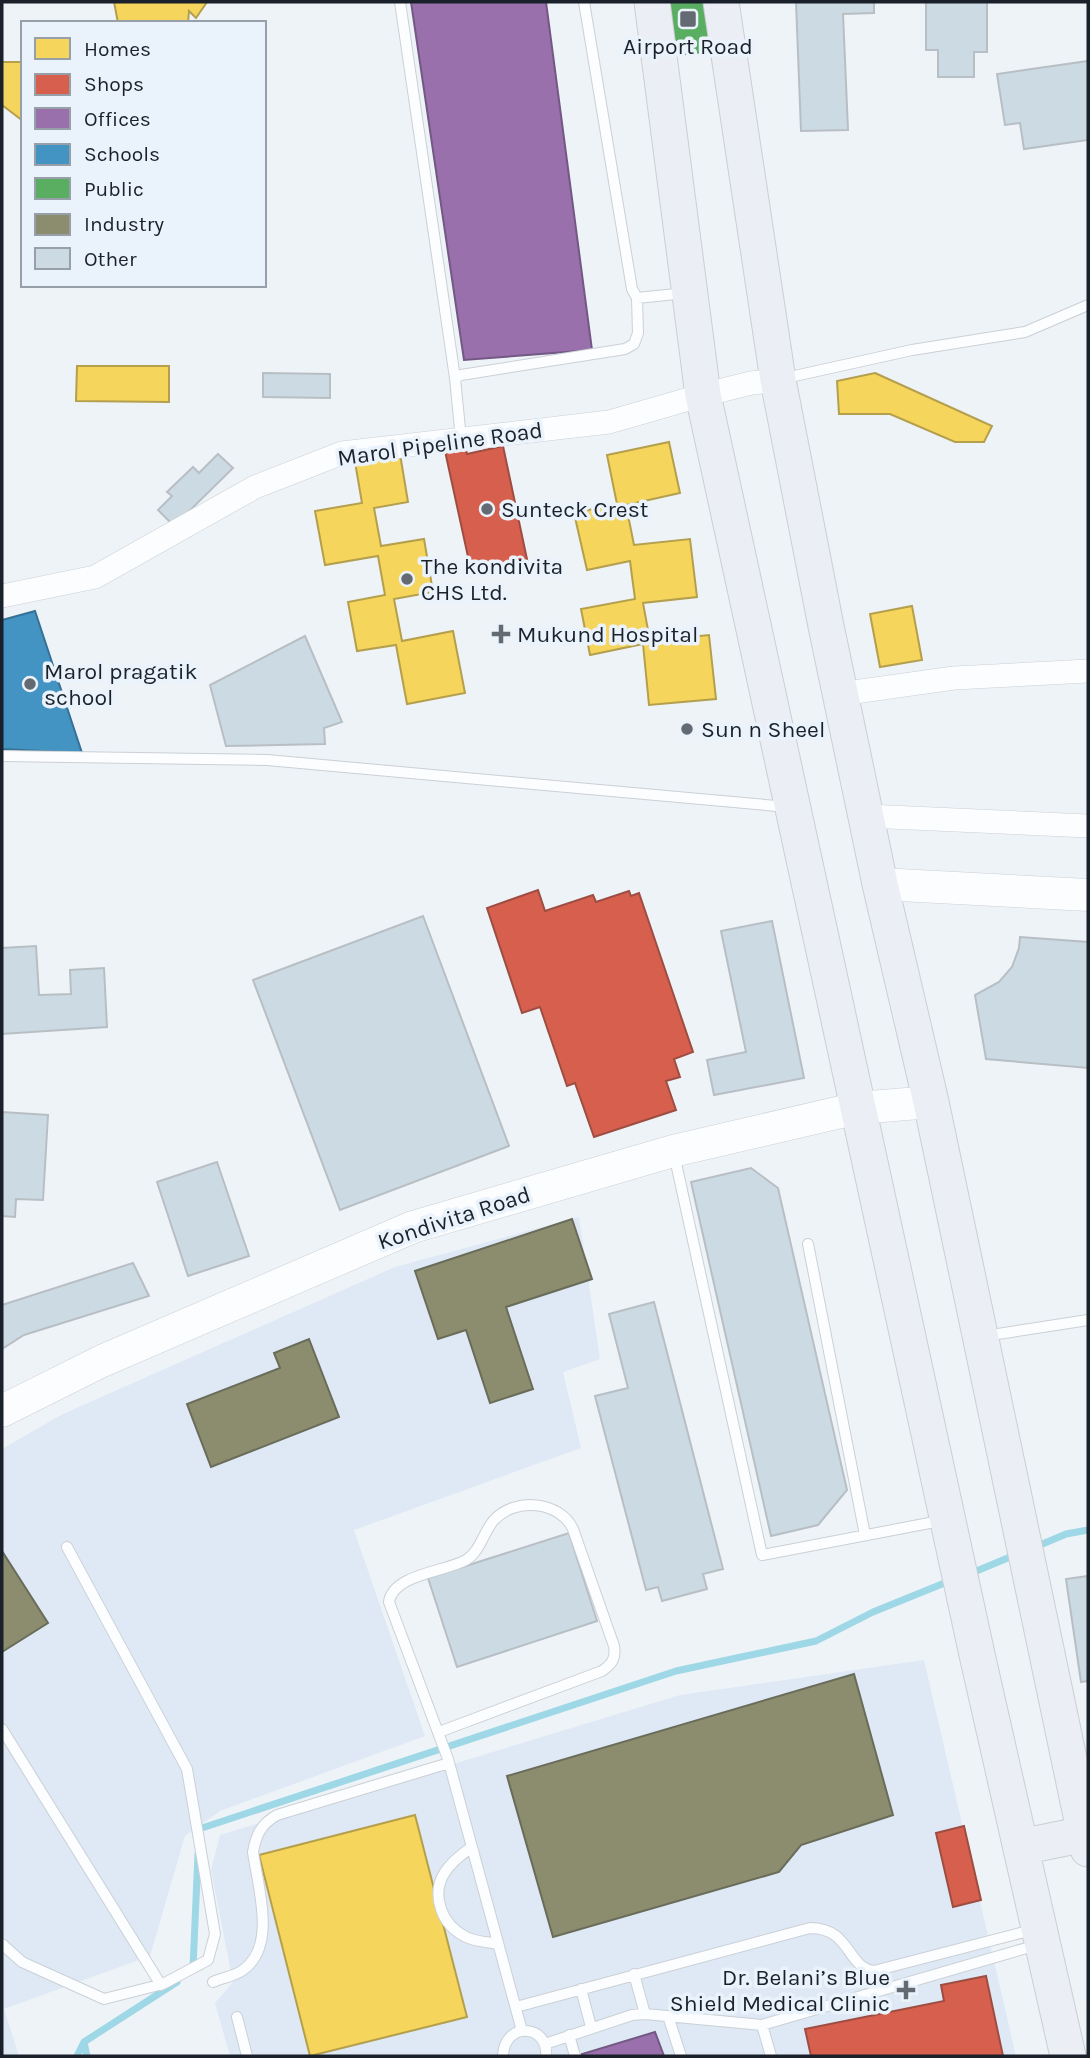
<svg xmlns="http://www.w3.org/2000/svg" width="1090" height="2058" viewBox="0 0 1090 2058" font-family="Karla,sans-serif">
  <rect width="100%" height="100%" fill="#eef3f8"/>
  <!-- built -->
  <path fill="#dee9f5" d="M579 1217 600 1359 563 1372 581 1448 354 1530 425 1736 220 1811 185 1836 150 1956 4 2009 19 2056H2V1449L63 1414 395 1267Z
    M924 1660 1016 2056H230L215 2003 233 1982 211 1870 220 1835 680 1695Z"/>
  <!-- homes -->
  <path fill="#f6d55c" stroke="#b49f4d" stroke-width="2" d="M114 2H207L196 18 189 11 188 23H118Z
    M2 62H23V121L2 105Z
    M77 366H169V402L76 401Z
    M875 373 992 426 984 442H955L890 414H839L837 381Z
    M669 442 680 493 626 505 634 545 690 539 697 597 643 603 650 641 709 635 716 699 649 705 643 644 590 655 581 609 635 599 630 561 587 570 574 513 617 504 607 455Z
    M399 448 408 502 374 508 381 546 424 539 433 592 394 599 402 641 453 631 465 693 407 704 396 645 357 651 348 602 385 595 378 556 325 565 315 511 362 503 354 456Z
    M912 606 922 660 880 667 870 614Z
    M415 1815 467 2017 310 2056 259 1855Z"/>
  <!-- shops -->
  <path fill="#d6604d" stroke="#9e4d42" stroke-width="2" d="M503 446 528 564 472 575 445 451 465 447 467 454Z
    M538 890 545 911 593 895 596 902 629 891 631 896 639 893 693 1052 674 1059 680 1077 666 1081 676 1110 594 1137 575 1083 567 1086 540 1007 522 1013 487 908Z
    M964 1826 981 1900 953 1907 936 1833Z
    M986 1976 1003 2056H811L805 2029 944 2001 941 1985Z"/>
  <!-- offices -->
  <path fill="#9970ab" stroke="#735884" stroke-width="2" d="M411 2H546L592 350 464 360Z
    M655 2032 664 2056H583L582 2054Z"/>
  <!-- schools -->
  <path fill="#4393c3" stroke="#377195" stroke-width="2" d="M35 611 82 753 2 749V620Z"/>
  <!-- public -->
  <path fill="#5aae61" stroke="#478450" stroke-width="2" d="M639 2H732L738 48 645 59Z"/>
  <!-- industry -->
  <path fill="#8c8c6e" stroke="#6a6c5a" stroke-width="2" d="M572 1219 592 1279 506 1307 533 1389 490 1403 466 1330 438 1339 415 1271Z
    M309 1339 339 1417 211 1467 187 1404 280 1368 274 1353Z
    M2 1551 48 1623 2 1652Z
    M854 1674 893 1815 801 1845 779 1872 553 1937 507 1776Z"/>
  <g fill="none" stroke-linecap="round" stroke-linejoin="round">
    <!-- stream -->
    <path stroke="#9ed8e6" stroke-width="7" d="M1033 1548 1066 1534 1088 1530
      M974 1572 1015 1555
      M199 1832V1829L676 1671 816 1641 873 1612 947 1582
      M193 1968 198 1854
      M77 2056 84 2042
      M87 2056 84 2042 177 1982"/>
  </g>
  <!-- building -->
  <path fill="#ccdae3" stroke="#b8bfc4" stroke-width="2" d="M796 2H874V13L843 14 848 130 801 131Z
    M926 2H987V52H974V77H938V50H926Z
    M1088 61V140L1024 149 1020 123 1005 125 997 74Z
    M263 373 330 374V398L263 397Z
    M218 454 233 468 174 526 158 510 172 496 167 492 193 467 199 473Z
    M305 636 342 722 324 728 325 744 226 746 210 685Z
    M423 916 509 1146 340 1210 253 980Z
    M772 921 804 1078 714 1095 707 1060 746 1052 721 931Z
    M1020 937 1088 942V1068L986 1059 975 995 999 982 1012 967 1019 948Z
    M36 946 39 995 71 994 70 970 104 968 107 1027 2 1034V948Z
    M2 1112 48 1115 43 1200 16 1199 15 1217 2 1216Z
    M217 1162 249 1256 188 1276 157 1182Z
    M751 1168 778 1188 847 1490 818 1525 771 1536 691 1182Z
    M133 1263 149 1296 24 1335 2 1349V1305Z
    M654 1302 723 1569 703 1574 707 1589 662 1601 658 1587 646 1590 595 1396 628 1388 609 1314Z
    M569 1533 597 1621 457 1667 428 1578Z
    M1088 1576V1681L1081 1682 1066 1579Z"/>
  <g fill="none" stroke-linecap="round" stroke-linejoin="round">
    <!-- lane casing -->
    <g stroke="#cad0d6" stroke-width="12">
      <path id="lane" d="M400 2 455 378 461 439
        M584 2 632 289 637 298 686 293
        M455 378 461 375 625 349 634 344 638 333 637 298
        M781 379 912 350 1025 332 1088 305
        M2 756 267 760 788 807
        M674 1154 762 1555 945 1520
        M808 1244 865 1535
        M985 1336 1088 1320
        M2 1729 161 1985
        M439 1732 602 1671C612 1664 616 1659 614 1646L573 1529C560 1501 515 1497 494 1520 484 1531 480 1552 466 1560 445 1572 393 1574 389 1602L448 1759 522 2031
        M472 1847C450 1862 431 1880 441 1909 445 1921 454 1931 466 1937 476 1942 488 1942 498 1944
        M2 1944 22 1962 104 1999 163 1984 208 1960 215 1934 187 1769 67 1547
        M634 1974 645 2014
        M213 1982C222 1978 235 1976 243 1970 277 1946 258 1888 253 1852 256 1835 261 1824 277 1815L449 1763
        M581 1989 591 2027
        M516 2007 810 1928C851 1928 846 1967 874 1971L1036 1929
        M668 2016 681 2056
        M237 2017 247 2056
        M762 2025 771 2056
        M569 2035 575 2056
        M545 2044 632 2015 645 2014 762 2025 1037 1945
        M503 2056C504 2021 549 2024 546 2056"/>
    </g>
    <!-- street casing -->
    <g stroke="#cad0d6" stroke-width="24">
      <path id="street" d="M2 596 95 577 255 487 342 453 609 422 703 395 751 383 778 380
        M840 694 954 678 1088 671
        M866 816 1088 826"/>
    </g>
    <!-- secondary casing -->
    <g stroke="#cad0d6" stroke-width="33">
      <path id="secondary" d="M880 884 1088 895
        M2 1411 102 1361 413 1227 673 1151 858 1108 931 1102"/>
    </g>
    <!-- primary casing -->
    <g stroke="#cbcfd2" stroke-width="37">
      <path id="primary" d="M652 2 703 395 978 1659 1068 2056
        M721 2 778 380 826 626 880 884 931 1102 1088 1849
        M1021 1847 1085 1834"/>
    </g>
    <!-- lane -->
    <use href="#lane" stroke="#fcfdfe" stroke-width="10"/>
    <!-- street -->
    <use href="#street" stroke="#fcfdfe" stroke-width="23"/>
    <!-- secondary -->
    <use href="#secondary" stroke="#fcfdfe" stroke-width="32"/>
    <!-- primary -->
    <use href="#primary" stroke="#ebeef4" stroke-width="35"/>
  </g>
  <!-- markers -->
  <g fill="#646a72" stroke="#eaf3fc" stroke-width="2.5">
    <rect x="679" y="10" width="18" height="18" rx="3.5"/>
    <circle cx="487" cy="509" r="7"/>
    <circle cx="407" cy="579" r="7"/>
    <path d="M497.5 623.5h7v7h7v7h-7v7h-7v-7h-7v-7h7z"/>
    <circle cx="30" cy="684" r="7"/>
    <circle cx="687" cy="729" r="7"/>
    <path d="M902.5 1979.5h7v7h7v7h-7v7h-7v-7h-7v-7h7z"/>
  </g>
  <g text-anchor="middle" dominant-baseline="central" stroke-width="7" stroke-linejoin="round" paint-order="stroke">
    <!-- poi labels -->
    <g font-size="23" fill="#1a212a" stroke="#eaf3fc" text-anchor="start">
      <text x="688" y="46" text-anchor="middle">Airport Road</text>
      <text x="501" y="509">Sunteck Crest</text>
      <text x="421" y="566">The kondivita<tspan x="421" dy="26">CHS Ltd.</tspan></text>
      <text x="517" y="634">Mukund Hospital</text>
      <text x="44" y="671">Marol pragatik<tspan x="44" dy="26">school</tspan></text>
      <text x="701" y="729">Sun n Sheel</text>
      <text x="890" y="1977" text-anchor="end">Dr. Belani’s Blue<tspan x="890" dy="26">Shield Medical Clinic</tspan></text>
    </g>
    <!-- street labels -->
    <g font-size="23" fill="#1a212a" stroke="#eaf3fc">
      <text transform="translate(440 444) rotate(-8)">Marol Pipeline Road</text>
      <text transform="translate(454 1218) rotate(-18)">Kondivita Road</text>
    </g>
  </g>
  <!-- border -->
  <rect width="1090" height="2058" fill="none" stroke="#1a212a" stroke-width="7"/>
  <!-- legend -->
  <rect x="21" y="21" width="245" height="266" fill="#eaf3fc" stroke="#979fa8" stroke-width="2"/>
  <rect x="35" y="38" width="35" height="21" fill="#f6d55c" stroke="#979fa8" stroke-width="2"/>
  <text x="84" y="56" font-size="21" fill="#1a212a">Homes</text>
  <rect x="35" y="74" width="35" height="21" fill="#d6604d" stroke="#979fa8" stroke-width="2"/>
  <text x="84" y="91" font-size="21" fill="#1a212a">Shops</text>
  <rect x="35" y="108" width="35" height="21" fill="#9970ab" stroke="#979fa8" stroke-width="2"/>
  <text x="84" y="126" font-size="21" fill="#1a212a">Offices</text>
  <rect x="35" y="144" width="35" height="21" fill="#4393c3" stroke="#979fa8" stroke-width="2"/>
  <text x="84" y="161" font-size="21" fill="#1a212a">Schools</text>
  <rect x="35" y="178" width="35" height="21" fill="#5aae61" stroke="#979fa8" stroke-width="2"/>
  <text x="84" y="196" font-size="21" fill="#1a212a">Public</text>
  <rect x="35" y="214" width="35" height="21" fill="#8c8c6e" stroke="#979fa8" stroke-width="2"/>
  <text x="84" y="231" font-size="21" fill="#1a212a">Industry</text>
  <rect x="35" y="248" width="35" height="21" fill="#ccdae3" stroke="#979fa8" stroke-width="2"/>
  <text x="84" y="266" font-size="21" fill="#1a212a">Other</text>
</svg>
